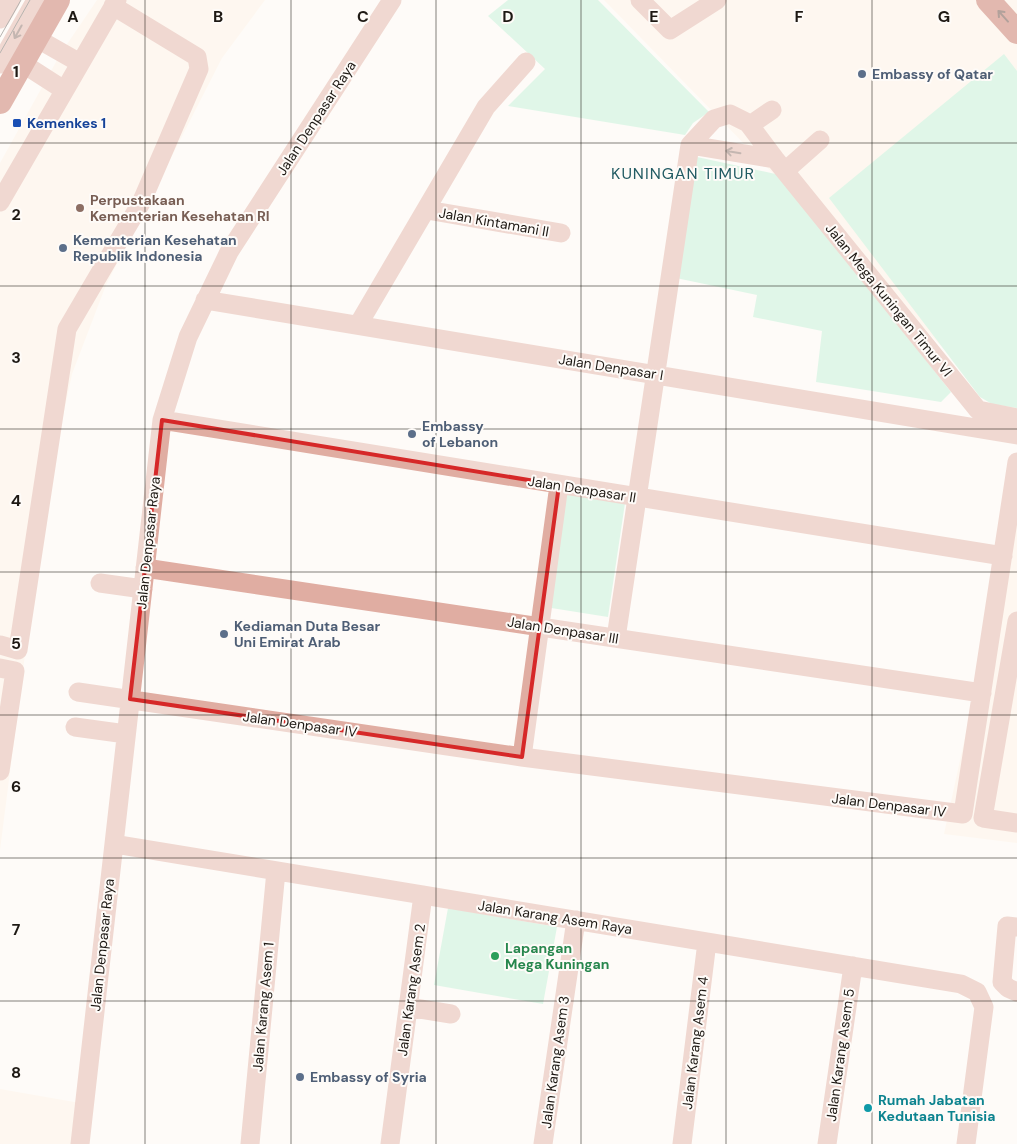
<svg xmlns="http://www.w3.org/2000/svg" width="1017" height="1144" viewBox="0 0 1017 1144" font-family="'DM Sans',sans-serif">
  <rect width="100%" height="100%" fill="#fefbf8"/>
  <!-- built -->
  <path fill="#fef2e6" d="M97 0H265L222 58 106 285 72 374 44 506 0 850V163L61 53Z
    M604 0H1017V424Z
    M1017 498V843L944 834Z
    M0 1089 80 1103 72 1144H0Z"/>
  <!-- green -->
  <path fill="#bdf0d5" d="M508 0H598L709 112 693 123 685 135 508 106 545 69 488 16Z
    M1004 54 1017 71V408L992 404 980 397 829 198Z
    M697 157 780 175 951 392 941 402 816 382 822 331 753 317 757 295 676 278Z
    M562 493 625 503 608 617 545 607Z
    M448 908 557 927 543 1004 434 985Z"/>
  <g fill="none" stroke-linecap="round" stroke-linejoin="round">
    <!-- minor -->
    <path stroke="#e0ada2" stroke-width="19" d="M640 0 670 30 717 0
      M0 19 11 0
      M36 38 80 63
      M22 63 64 90
      M0 64 36 0
      M750 125 772 110
      M690 145 714 119 730 114 748 123 775 159 978 410 1017 418
      M690 145 775 159
      M785 171 820 140
      M0 202 117 0
      M427 210 561 233
      M205 300 1017 435
      M358 325 486 107 526 62
      M162 420 1003 556
      M145 568 982 693
      M100 583 143 589
      M1017 621 983 818 1017 823
      M616 638 690 145
      M0 645 18 650 67 329 141 203 199 69 197 57 113 6
      M0 668 15 671 0 771
      M78 692 522 757 963 814 1017 462
      M75 727 126 734
      M522 757 559 485
      M114 844 961 984 977 992 984 1007 966 1144
      M1017 927 1007 926 1002 982 1008 988 1017 992
      M408 1007 451 1014
      M80 1144 162 420 188 337 229 252 392 0
      M250 1144 276 871
      M390 1144 423 895
      M543 1144 576 920
      M682 1144 707 942
      M827 1144 853 966"/>
    <!-- major -->
    <path stroke="#c16757" stroke-width="24" d="M988 0 1017 32
      M0 102 58 0"/>
    <!-- tram -->
    <path stroke="#605c58" stroke-width="1" d="M0 37 21 0
      M0 53 30 0"/>
  </g>
  <!-- one-way arrows -->
  <defs><path id="oneway-shaft" d="M-6 0H5M1.5-3L5.5 0L1.5 3" fill="none" stroke-width="1.6" stroke-linecap="round" stroke-linejoin="round" transform="scale(1.25)"/></defs>
  <use stroke="#57342b" href="#oneway-shaft" transform="translate(1003 16) rotate(-132)"/>
  <g stroke="#7f635b">
    <use href="#oneway-shaft" transform="translate(18 32) rotate(119)"/>
    <use href="#oneway-shaft" transform="translate(733 152) rotate(-171)"/>
  </g>
  <!-- marked area -->
  <path d="M0 0H1017V1144H0ZM162 420 559 485 522 757 130 699Z" fill="#fefbf8" fill-opacity=".55" fill-rule="evenodd"/>
  <path fill="none" stroke="#d62828" stroke-width="4" stroke-linejoin="round" d="M162 420 559 485 522 757 130 699Z"/>
  <!-- grid -->
  <path fill="none" stroke="#1e1914" stroke-width="1" stroke-opacity="0.55" d="M145 0V1144M291 0V1144M436 0V1144M581 0V1144M726 0V1144M872 0V1144M0 143H1017M0 286H1017M0 429H1017M0 572H1017M0 715H1017M0 858H1017M0 1001H1017"/>
  <!-- markers -->
  <g fill="#5c6f8a" stroke="#fefbf8" stroke-width="2">
    <circle cx="862" cy="74" r="5"/>
    <circle cx="63" cy="248" r="5"/>
    <circle cx="412" cy="434" r="5"/>
    <circle cx="224" cy="634" r="5"/>
    <circle cx="300" cy="1077" r="5"/>
  </g>
  <rect fill="#1a4fb4" stroke="#fefbf8" stroke-width="2" x="12" y="118" width="10" height="10" rx="2.5"/>
  <circle fill="#8d6e63" stroke="#fefbf8" stroke-width="2" cx="80" cy="208" r="5"/>
  <circle fill="#2e9e5b" stroke="#fefbf8" stroke-width="2" cx="495" cy="956" r="5"/>
  <circle fill="#0f9aa8" stroke="#fefbf8" stroke-width="2" cx="868" cy="1108" r="5"/>
  <g text-anchor="middle" dominant-baseline="central" stroke-width="4" stroke-linejoin="round" paint-order="stroke">
    <!-- service labels -->
    <g font-size="14" font-weight="bold" fill="#4e5e75" stroke="#fefbf8" text-anchor="start">
      <text x="872" y="74">Embassy of Qatar</text>
      <text x="73" y="240">Kementerian Kesehatan<tspan x="73" dy="16">Republik Indonesia</tspan></text>
      <text x="422" y="426">Embassy<tspan x="422" dy="16">of Lebanon</tspan></text>
      <text x="234" y="626">Kediaman Duta Besar<tspan x="234" dy="16">Uni Emirat Arab</tspan></text>
      <text x="310" y="1077">Embassy of Syria</text>
    </g>
    <!-- street labels -->
    <g font-size="14" fill="#1e1914" stroke="#fefbf8">
      <text transform="translate(316 118) rotate(-57)">Jalan Denpasar Raya</text>
      <text transform="translate(494 222) rotate(10)">Jalan Kintamani II</text>
      <text transform="translate(889 300) rotate(51)">Jalan Mega Kuningan Timur VI</text>
      <text transform="translate(611 367) rotate(9)">Jalan Denpasar I</text>
      <text transform="translate(582 489) rotate(9)">Jalan Denpasar II</text>
      <text transform="translate(148 543) rotate(-84)">Jalan Denpasar Raya</text>
      <text transform="translate(563 630) rotate(9)">Jalan Denpasar III</text>
      <text transform="translate(300 724) rotate(8)">Jalan Denpasar IV</text>
      <text transform="translate(889 805) rotate(7)">Jalan Denpasar IV</text>
      <text transform="translate(555 917) rotate(9)">Jalan Karang Asem Raya</text>
      <text transform="translate(102 945) rotate(-84)">Jalan Denpasar Raya</text>
      <text transform="translate(411 990) rotate(-82)">Jalan Karang Asem 2</text>
      <text transform="translate(263 1007) rotate(-85)">Jalan Karang Asem 1</text>
      <text transform="translate(695 1043) rotate(-83)">Jalan Karang Asem 4</text>
      <text transform="translate(840 1055) rotate(-82)">Jalan Karang Asem 5</text>
      <text transform="translate(555 1062) rotate(-82)">Jalan Karang Asem 3</text>
    </g>
    <!-- transit labels -->
    <g font-size="14" font-weight="bold" fill="#164399" stroke="#fefbf8" text-anchor="start">
      <text x="27" y="123">Kemenkes 1</text>
    </g>
    <!-- education labels -->
    <g font-size="14" font-weight="bold" fill="#785e54" stroke="#fefbf8" text-anchor="start">
      <text x="90" y="200">Perpustakaan<tspan x="90" dy="16">Kementerian Kesehatan RI</tspan></text>
    </g>
    <!-- leisure labels -->
    <g font-size="14" font-weight="bold" fill="#27864d" stroke="#fefbf8" text-anchor="start">
      <text x="505" y="948">Lapangan<tspan x="505" dy="16">Mega Kuningan</tspan></text>
    </g>
    <!-- culture labels -->
    <g font-size="14" font-weight="bold" fill="#0d838f" stroke="#fefbf8" text-anchor="start">
      <text x="878" y="1100">Rumah Jabatan<tspan x="878" dy="16">Kedutaan Tunisia</tspan></text>
    </g>
    <!-- quarter labels -->
    <g font-size="16" letter-spacing="1" fill="#225b63" stroke="#fefbf8">
      <text x="683" y="173">KUNINGAN TIMUR</text>
    </g>
  </g>
  <g font-size="16" text-anchor="middle" font-weight="bold" fill="#1e1914" stroke="#fefbf8" stroke-width="4" stroke-linejoin="round" paint-order="stroke">
    <text x="73" y="22">A</text>
    <text x="218" y="22">B</text>
    <text x="363" y="22">C</text>
    <text x="508" y="22">D</text>
    <text x="654" y="22">E</text>
    <text x="799" y="22">F</text>
    <text x="944" y="22">G</text>
    <text x="16" y="77">1</text>
    <text x="16" y="220">2</text>
    <text x="16" y="363">3</text>
    <text x="16" y="506">4</text>
    <text x="16" y="649">5</text>
    <text x="16" y="792">6</text>
    <text x="16" y="935">7</text>
    <text x="16" y="1078">8</text>
  </g>
</svg>
